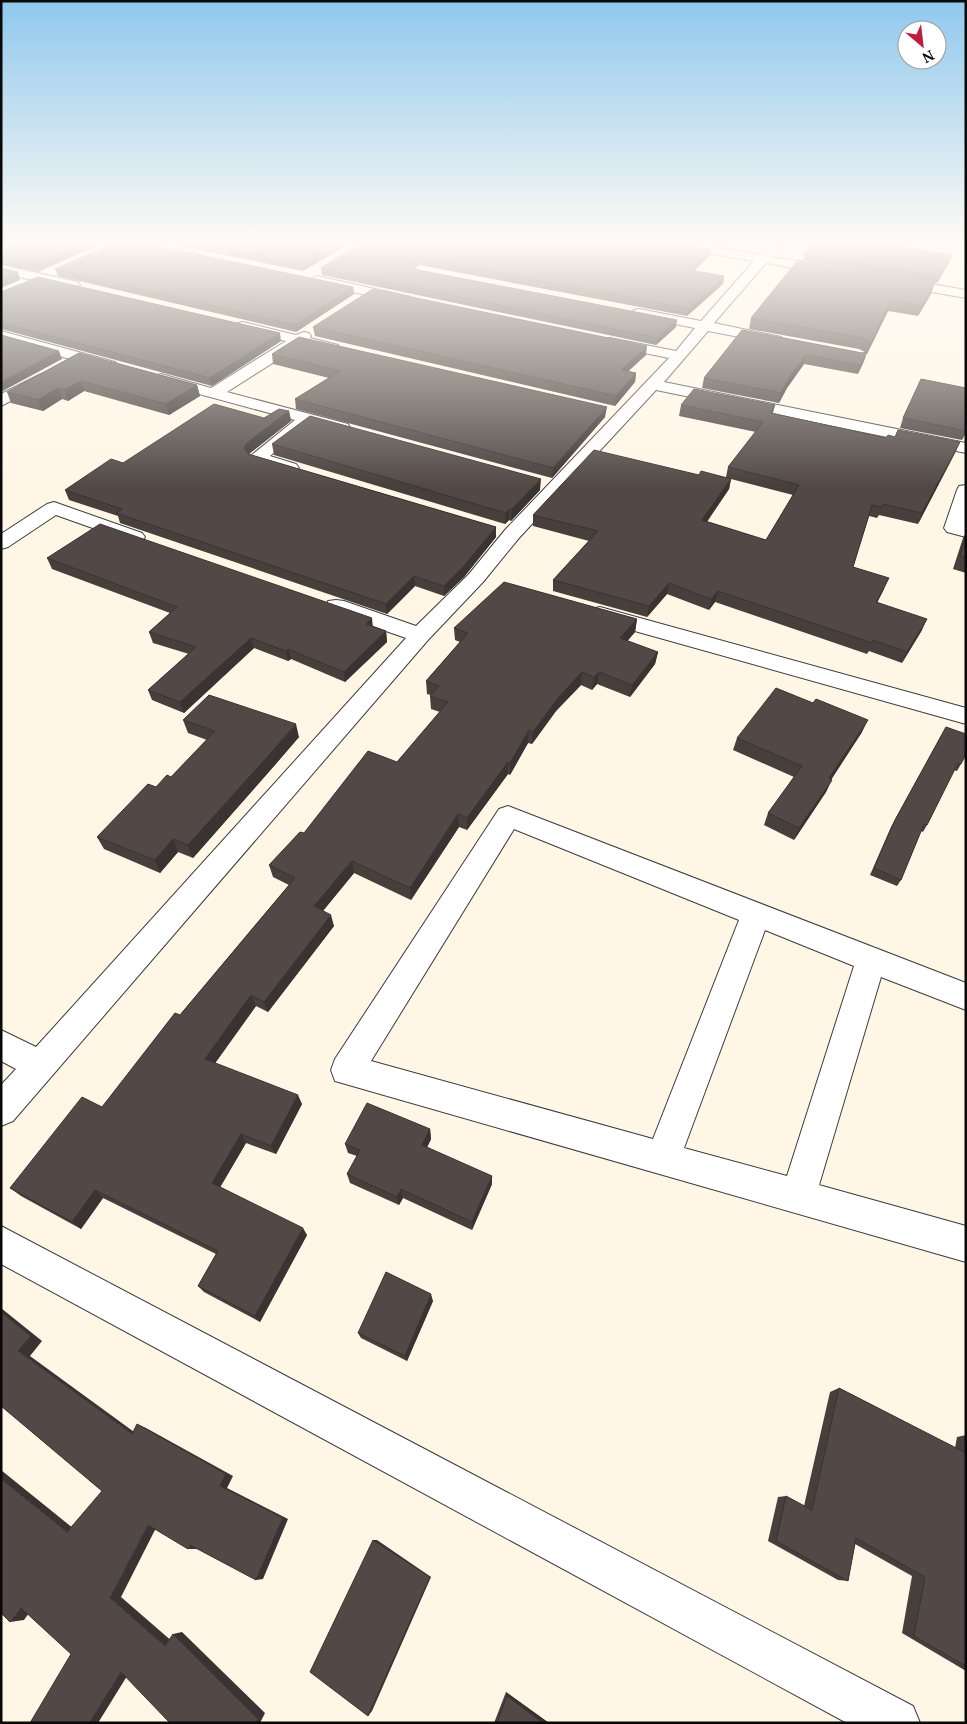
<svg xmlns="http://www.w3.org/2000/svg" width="967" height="1724" viewBox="0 0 967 1724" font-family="'Noto Serif',serif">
  <rect width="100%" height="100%" fill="#fff6e6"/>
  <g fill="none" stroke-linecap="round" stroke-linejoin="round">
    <!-- minor casing -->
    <g stroke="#3c3c3c" stroke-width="2">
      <path id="minor" d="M188 245H204L187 255H179L177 252Z
        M677 245H703L760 255 768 245H781L772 257 831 267 838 271 831 275 766 263 714 323 781 337 783 340 781 343 776 344 708 331 664 382 966 443V453L656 390 519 538 483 582 428 640 13 1121 1 1126V1085L16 1069 1 1061V1030L36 1047 406 638 328 611 325 606 328 601 336 600 344 601 416 626 469 574 505 530 669 358 605 345 603 342 605 339 610 338 676 351 695 328 634 316 632 313 634 310 639 309 701 321 754 261 683 249Z
        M1 265 78 282 80 285 73 289 1 273Z
        M317 276 411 297 413 300 406 304 312 283 310 280Z
        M896 278 966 290V298L891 285 889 282Z
        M243 322 296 335 304 332 309 333 311 336 310 338 338 345 340 348 338 351 333 352 301 345 227 392 348 424 350 428 348 432 342 433 309 424 270 456 296 464 299 468 296 472C282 475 264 466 251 462L248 458 295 420 155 382 153 379 155 376 161 374 211 388 286 341 238 329 236 326 238 323Z
        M1 331 115 362 118 365 115 368 110 370 1 340Z
        M41 374 47 376 49 379 47 382 1 406V394Z
        M966 485V537L947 532 944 528 957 490 959 486Z
        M54 502 142 533 145 537 142 541 135 543 56 515 8 547 1 549V534L47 504Z
        M600 607 966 708V724L592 619 589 614 592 609Z
        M508 806 966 983V1010L881 977 819 1185 966 1226V1262L335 1081 331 1070 335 1059 499 809ZM514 829 739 920 653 1139 371 1061ZM765 930 854 966 787 1176 684 1148Z
        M1 1226 913 1706 920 1723H847L1 1264Z"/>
    </g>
    <!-- minor -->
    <use href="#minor" fill="#fff" fill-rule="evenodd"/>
  </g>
  <!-- wall -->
  <path fill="#473f3c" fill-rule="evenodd" d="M1 245H98L38 272 1 264Z
    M176 245H347L303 271Z
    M358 245 710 255 694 271 724 276 723 284 687 316 419 265 415 268 418 270 676 327 656 345 322 275 321 268Z
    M902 247 952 255 950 261 937 283 803 260 804 255Z
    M55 269 353 287 354 294 296 332 58 276Z
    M1 292 281 341 212 386 1 329Z
    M931 294 918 316 888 311 867 354 866 353 864 361 858 374 804 364 787 388 779 403 702 388 704 378 742 330 862 353 865 352 859 349 749 329 751 318Z
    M313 327 646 355 628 371 636 373 635 382 615 406 315 336Z
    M79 353 197 385 200 396 169 415 84 391 68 401 62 399 43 411 11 403 7 392Z
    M272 354 605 417 552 478 296 409 295 399 329 378 273 364Z
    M966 388V433L962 440 900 428 903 418Z
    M681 405H775L773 413 886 438 895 437 960 442 955 453 918 524 879 515 877 518 869 516 853 567 884 589 877 602 922 630 902 663 869 651 867 654 715 602 709 610 667 594 647 617 553 591V580L589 541 533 526V515L699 475 726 477 728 467 756 432 679 416ZM731 479 793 495 766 540 707 522 729 489Z
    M289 411 291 421 249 454 496 527V537L464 577 444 596 415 586 387 614 120 523 118 516 69 500 65 490 123 463 264 418Z
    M272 444 540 490 511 521 509 520 505 524 274 455Z
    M966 532V573L953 569 963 538Z
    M47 558 373 626 386 631 387 642 345 682 291 659 288 661 254 648 184 713 152 700 148 690 189 654 153 643 149 632 170 613 52 569Z
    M637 619 635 632 627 641 658 652 655 664 630 697 597 684 592 690 581 685 556 711 532 744 528 743 510 775 508 774 467 830 459 827 411 900 354 873 323 911 334 926 268 1012 256 1006 215 1063 302 1104 276 1154 246 1143 220 1187 307 1235 260 1322 204 1292 198 1286 216 1254 103 1198 81 1229 21 1196 10 1188 102 1107 180 1015 289 885 273 877 269 865 304 833 397 762 440 712 431 709 430 696 431 695 427 694 426 681 460 642 455 640 454 628Z
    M183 720 299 737 274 766 193 858 178 852 160 873 104 849 97 837 156 787 171 777 207 740 188 733Z
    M946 727 961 764 957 771 954 770 927 825 923 832 921 831 901 880 897 886 870 875 891 827Z
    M862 732 831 779 826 792 794 840 764 825 768 813 794 777 733 750 737 738Z
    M430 1129 431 1139 427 1147 492 1184 472 1230 403 1198 399 1205 350 1183 347 1174 357 1156 348 1153 345 1144Z
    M433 1301 407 1361 361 1338 358 1333Z
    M839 1388 955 1448 957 1437 966 1435V1671L902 1633 912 1576 855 1544 848 1581 838 1580 768 1541 778 1497 786 1496 804 1506 830 1392Z
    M506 1692 549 1723H494Z"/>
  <!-- shaded-wall -->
  <path fill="#393331" d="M81 245H98L38 272 35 265Z
    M334 245H347L303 271 302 264Z
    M711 249 710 255 688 277 689 270Z
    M952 255 950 261 937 283 939 277Z
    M419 258V265L410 270V263Z
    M18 272 20 280 1 288V280Z
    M724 276 723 284 687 316 689 309Z
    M935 283 931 294 918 316 921 306Z
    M353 287 354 294 296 332 295 325Z
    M891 300 888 311 867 354 871 343Z
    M677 320 676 327 656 345 658 338Z
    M280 333 281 341 212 386 210 378Z
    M647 346 646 355 620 379 621 370Z
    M59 351 62 359 1 392V382Z
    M867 352 864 361 858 374 861 365Z
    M806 355 804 364 787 388 779 403 781 393 789 378Z
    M636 373 635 382 615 406 616 396Z
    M81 381 84 391 68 401 64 390Z
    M197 385 200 396 169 415 166 404Z
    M58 388 62 399 43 411 38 400Z
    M607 407 605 417 552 478 553 468Z
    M289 411 291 421 250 453 246 458 244 448 247 443Z
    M960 442 955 453 918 524 922 513Z
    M541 479 540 490 511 521 512 509Z
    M731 479 729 489 700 531 702 520Z
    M509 509V520L505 524 506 513Z
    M496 527V537L464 577 444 596V586Z
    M414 576 415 586 387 614 386 604Z
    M889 578 884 589 872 613 876 602Z
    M669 583 667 594 647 617 649 606Z
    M718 591 715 602 709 610 711 599Z
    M372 618 373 628 366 624Z
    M637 619 635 632 619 651 620 638Z
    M927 619 922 630 902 663 907 652Z
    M386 631 387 642 345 682 344 672Z
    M251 638 254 648 184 713 180 702Z
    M288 649 291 659 288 661 286 651Z
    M658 652 655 664 630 697 632 685Z
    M582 672 581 685 556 711 532 744 533 732 558 698Z
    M599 672 597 684 592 690 594 677Z
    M868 720 862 732 824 791 829 778Z
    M296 724 299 737 274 766 193 858 188 845Z
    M529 730 528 743 510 775V763Z
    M508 762V774L467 830V818Z
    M832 780 826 792 794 840 799 828Z
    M458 814 459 827 411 900 410 888Z
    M173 839 178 852 160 873 155 860Z
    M352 861 354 873 317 918 314 906Z
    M331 915 334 926 268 1012 264 1002Z
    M251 995 256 1006 211 1069 205 1059Z
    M298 1095 302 1104 276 1154 271 1146Z
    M430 1129 431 1139 424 1154 422 1145Z
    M241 1134 246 1143 218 1191 212 1183Z
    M492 1176V1184L472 1230V1222Z
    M401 1189 403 1198 399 1205 397 1197Z
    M95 1190 103 1198 81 1229 72 1222Z
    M303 1228 307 1235 260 1322 255 1316Z
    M431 1294 433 1301 407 1361 405 1356Z
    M1 1308 42 1341 30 1356 141 1437 132 1434 18 1351 1 1312Z
    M137 1424 146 1428 233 1476 227 1488 288 1519 263 1579 256 1580 220 1486Z
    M1 1470 79 1533 67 1532 1 1479Z
    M148 1525 157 1526 121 1597 174 1643 165 1646 110 1598Z
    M373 1540H377L431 1577 372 1711 368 1716Z
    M190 1545H198L197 1549H188Z
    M34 1606 24 1620 10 1622 21 1608Z
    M182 1632 265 1713 260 1723H256L173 1634Z
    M132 1668 98 1723H89L121 1672Z
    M506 1692 549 1723H543L507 1696Z"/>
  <!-- building -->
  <path fill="#524946" stroke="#393331" d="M1 245H81L35 265 1 257Z
    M111 245H153L353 287 295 325 55 269Z
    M208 245H334L302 264Z
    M358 245H688L711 249 689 270 724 276 689 309 419 258 410 263 418 270 677 320 658 338 321 268Z
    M812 245H901L900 246 952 255 939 277 804 255Z
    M798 260 935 283 921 306 891 300 871 343 863 338 751 318Z
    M1 268 18 272 1 280Z
    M38 277 280 333 210 378 1 323V292Z
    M373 289 647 346 621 370 636 373 616 396 313 327Z
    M742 330 862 353 867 352 861 365 806 355 789 378 781 393 704 378Z
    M1 335 59 351 1 382Z
    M299 337 607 407 553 468 295 399 340 371 272 354Z
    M79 353 197 385 166 404 81 381 64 390 58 388 38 400 7 392Z
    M921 379 966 388V431L903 418Z
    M694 389 775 405 771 413 886 438 888 435 895 437 898 430 960 442 922 513 883 504 881 507 872 505 853 567 889 578 876 602 927 619 907 652 873 640 872 643 718 591 711 599 669 583 649 606 553 580 598 531 533 515 594 450 699 475 701 471 731 479 702 520 766 540 799 485 728 467 763 422 681 405Z
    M214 404 264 418 279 409 289 411 247 443 244 448 248 454 496 527 463 567 444 586 414 576 386 604 116 513 122 509 65 490 111 459 123 463Z
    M310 416 541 479 512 509H509L506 513 272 444Z
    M100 524 372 618 366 624 386 631 344 672 288 649 286 651 251 638 180 702 148 690 196 647 149 632 177 607 47 558Z
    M966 536V557L960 556Z
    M504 582 637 619 620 638 658 652 632 685 599 672 594 677 582 672 558 698 533 732 529 730 510 763 508 762 467 818 458 814 410 888 352 861 314 906 331 915 264 1002 251 995 205 1059 298 1095 271 1146 241 1134 212 1183 303 1228 255 1316 198 1286 218 1251 95 1190 72 1222 10 1188 82 1097 102 1107 175 1013 180 1015 295 878 269 865 300 832 304 833 368 751 397 762 448 702 430 696 439 686 426 681 468 633 454 628Z
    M776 688 813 703 816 699 868 720 829 778 832 780 799 828 768 813 802 766 737 738Z
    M209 695 296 724 270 754 188 845 173 839 155 860 97 837 148 784 156 787 167 775 171 777 215 731 183 720Z
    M946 727 966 734V754L961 764 958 763 927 825 924 824 901 880 874 868 895 820Z
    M367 1103 430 1129 422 1145 492 1176 472 1222 401 1189 397 1197 347 1174 360 1150 345 1144Z
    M386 1272 431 1294 405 1356 358 1333Z
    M1 1312 31 1336 18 1351 132 1434 137 1424 226 1474 220 1486 283 1518 256 1580 190 1545 188 1549 148 1525 110 1598 165 1646 173 1634 258 1719 256 1723H170L121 1672 89 1723H30L71 1654 21 1608 10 1622 1 1613V1479L67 1532 102 1491 1 1406Z
    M839 1388 966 1453V1666L914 1636 925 1577 856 1538 848 1581 776 1541 786 1496 812 1510Z
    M373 1540 430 1577 368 1716 310 1672Z
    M507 1696 543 1723H497Z"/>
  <!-- sky -->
  <linearGradient id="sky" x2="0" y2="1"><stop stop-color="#8fc8ee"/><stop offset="0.5" stop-color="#fffbf4"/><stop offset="1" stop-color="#fffbf4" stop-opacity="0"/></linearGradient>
  <rect width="967" height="486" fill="url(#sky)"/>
  <!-- border -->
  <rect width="967" height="1724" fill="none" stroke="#090909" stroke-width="5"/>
  <!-- north arrow -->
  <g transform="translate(922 45) rotate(152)"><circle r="24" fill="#ffffff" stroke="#9d9d9d"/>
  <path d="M0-4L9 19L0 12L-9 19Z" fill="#bc1e3d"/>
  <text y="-8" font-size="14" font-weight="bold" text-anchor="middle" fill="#090909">N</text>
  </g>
</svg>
